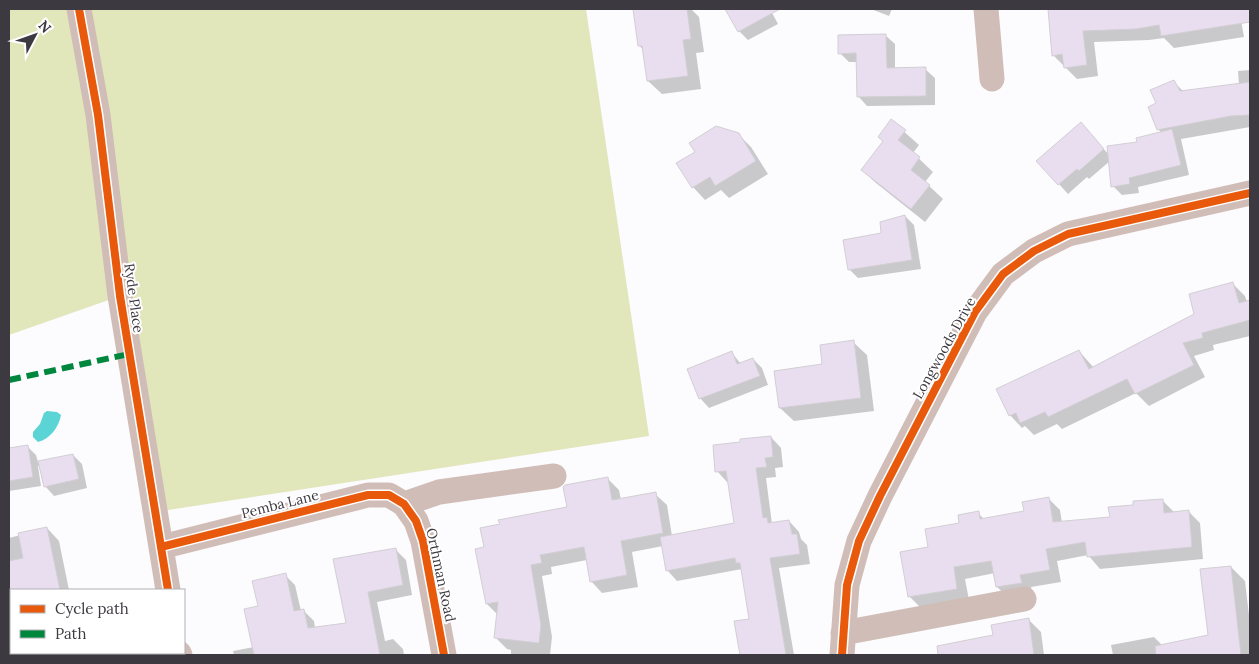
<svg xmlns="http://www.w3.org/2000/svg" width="1259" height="664" viewBox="0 0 1259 664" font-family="Lora,serif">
  <rect width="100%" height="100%" fill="#fcfbfd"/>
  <!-- green -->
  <path fill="#e2e6bb" d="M9 9H586L649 436 155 512 120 296 9 335Z"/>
  <!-- water -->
  <path fill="#5bd4d6" d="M47 411 57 412 61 415C59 427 50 439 38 442L33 437V432L40 424 44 413Z"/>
  <!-- shadow -->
  <path fill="#0003" d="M641 9H691L699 17 704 52 696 53 701 89 662 94 648 81 644 51 639 45 634 10Z
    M726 9H770L778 24 748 40 739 31Z
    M871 9H892L889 16Z
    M1049 9H1239L1244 37 1174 48 1164 38 1149 40 1094 42 1098 76 1077 79 1053 55Z
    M885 35 895 44V69H925L935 78V105L867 106 858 96 857 62H849L840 53Z
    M1250 70V127L1181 139 1189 175 1138 187 1139 193 1122 195 1113 186 1110 161 1089 179 1087 177 1068 194 1038 161 1090 133 1109 155 1139 143 1162 133 1158 129 1157 104 1173 81 1184 92 1239 85 1238 71Z
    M892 121 919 145 913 153 933 172 925 182 943 199 925 222 876 183 862 170 884 141Z
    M738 134 751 147 768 174 729 198 721 190 705 200 693 187Z
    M905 216 914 225 921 269 858 278 849 269 882 234Z
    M1233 284 1245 296 1247 302 1250 301V336L1213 345 1214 350 1194 356 1205 377 1149 406 1136 393 1062 429 1057 424 1034 435 1025 426 1022 428 1010 415 1079 351 1094 368 1196 315Z
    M853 342 867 355 874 411 794 421 780 408 776 372 824 366Z
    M732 353 741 364 753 359 762 368 768 385 709 408 700 398Z
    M771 437 781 448 783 467 775 468 776 477 766 478 772 524 789 521 799 532 801 539 807 545 810 564 779 568 794 655H744L751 620 742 569 677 581 667 570 663 546 632 552 638 587 602 593 591 581 587 560 551 567 552 574 542 576 552 637 550 655H511V650L507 649 496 638 498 615 487 604 477 550 485 548 568 508 608 479 619 490 621 500 655 494 667 505 672 536 736 524 729 481 727 482 717 471 742 443Z
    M27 446 36 455 38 462 73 455 82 464 87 488 54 496 45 486 40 465 38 466 41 486 9 491V449Z
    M1048 498 1060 510 1062 523 1111 518 1135 506 1162 500 1174 512 1188 511 1200 523 1203 559 1100 569 1088 555 1057 561 1061 582 1031 587 1033 594 1009 598 997 587 995 573 965 579 969 600 921 608 909 596 929 548 961 524 978 513 985 520 1025 512Z
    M47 528 59 541 69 590H11V653H90L89 655H9V538Z
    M396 550 406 560 412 595 377 602 385 641 393 639 403 649 404 655H234L233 651 254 647 285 575 295 585 301 611H304L314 621 315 628 347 624 335 560Z
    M1231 567 1245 581 1250 624V655H1113L1111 645 1154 637 1163 646 1209 636Z
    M1029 620 1041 632 1044 655H958L955 643 995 636Z"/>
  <!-- building -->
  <path fill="#e9deef" stroke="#d2cfd4" d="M633 9H687L691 39 683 40 688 76 647 81 642 46H638Z
    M725 9H780L738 32Z
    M1048 9H1250V22L1161 36 1159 25 1136 29 1083 31 1087 65 1064 68 1062 54 1052 56Z
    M886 34 887 68 926 67V96L857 97 856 53 838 54V35Z
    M1174 80 1180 91 1250 82V115L1231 116 1157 130 1148 107 1156 103 1150 90Z
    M891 119 906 130 898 140 920 157 911 170 930 185 911 209 861 170 883 141 878 137Z
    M1081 122 1104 149 1079 171 1077 169 1058 185 1036 161Z
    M716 126 739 133 756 161 715 186 710 177 692 188 676 163 695 152 689 143Z
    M1172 129 1181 165 1129 178 1130 184 1111 187 1107 146 1137 142 1136 138Z
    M905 215 912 260 848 270 843 240 881 233 880 222Z
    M1233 282 1239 303 1250 300V320L1202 333 1203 338 1183 343 1194 365 1135 394 1127 379 1048 417 1045 412 1020 423 1016 413 1009 416 996 389 1079 350 1089 369 1194 314 1189 294Z
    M854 340 861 398 779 408 774 371 822 364 820 345Z
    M732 351 737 364 753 358 760 376 699 399 687 369Z
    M771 436 773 457 765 458 767 467 756 468 763 518 767 517 768 523 789 520 792 534H797L800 554 770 558 786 655H740L734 621 749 619 740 563H736L735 558 666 571 660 537 734 523 726 471 715 472 713 445 740 442V439Z
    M28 445 33 477 9 481V448Z
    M73 454 79 479 44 487 38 461Z
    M608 477 612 500 656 492 663 533 621 541 627 575 590 582 584 547 540 555 542 563 531 565 541 625 539 643 494 638 498 602 486 604 475 549 484 547 480 528 500 524 498 520 567 507 563 487 565 485Z
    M1049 497 1053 522 1110 517 1108 507 1133 505V501L1163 499 1164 513 1189 510 1192 547 1087 557 1085 542 1046 549 1050 570 1020 575 1022 583 996 587 991 561 954 567 957 589 908 597 900 552 928 547 925 529 959 523 958 515 979 511 980 519 1024 511 1022 502Z
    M47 527 60 590H9V561L23 558 18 533Z
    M396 548 403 585 368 592 380 655H254L244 609 258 606 252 581 286 573 294 611 304 609 308 628 346 623 333 559Z
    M1231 566 1241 655H1156L1155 646 1208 635 1200 569Z
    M1029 618 1034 655H938L937 646 993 635 991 625Z"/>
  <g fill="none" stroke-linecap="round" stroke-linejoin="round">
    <!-- minor -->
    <path stroke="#d1bdb7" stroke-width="25" d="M79 9 98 115 120 296 168 590
      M986 9 992 79
      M404 504 439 492 554 476
      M161 547 368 495H389L404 504 416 521 423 541 444 655
      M843 633 1024 599
      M179 653 180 655
      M842 655 847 585 859 541 880 496 975 312 1003 274 1034 251 1068 234 1250 193"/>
    <!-- quiet -->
    <path stroke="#00873e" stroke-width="6" stroke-dasharray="12 6" stroke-linecap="butt" d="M9 380 129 354"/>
    <!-- cycleway casing -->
    <g stroke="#fff" stroke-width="11">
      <path id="cycleway" d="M79 9 98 115 120 296 168 590
        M161 547 368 495H389L404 504 416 521 423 541 444 655
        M842 655 847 585 859 541 880 496 975 312 1003 274 1034 251 1068 234 1250 193"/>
    </g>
    <!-- cycleway -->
    <use href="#cycleway" stroke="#e8590c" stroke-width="8"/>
  </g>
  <g text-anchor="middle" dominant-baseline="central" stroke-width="4" stroke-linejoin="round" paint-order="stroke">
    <!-- street labels -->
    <g font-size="14" fill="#3d3940" stroke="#fff">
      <text transform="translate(134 298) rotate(82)">Ryde Place</text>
      <text transform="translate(944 348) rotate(-61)">Longwoods Drive</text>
      <text transform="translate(280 504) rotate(-14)">Pemba Lane</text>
      <text transform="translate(441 575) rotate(78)">Orthman Road</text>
    </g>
  </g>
  <!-- border -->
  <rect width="1259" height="664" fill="none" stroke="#3d3940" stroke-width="20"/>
  <!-- legend -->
  <rect x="10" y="589" width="175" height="65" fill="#ffffff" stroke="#b1b0b3"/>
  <rect x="20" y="605" width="25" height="8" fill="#e8590c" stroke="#b1b0b3"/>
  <text x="55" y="614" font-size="15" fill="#3d3940">Cycle path</text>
  <rect x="20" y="630" width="25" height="8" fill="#00873e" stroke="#b1b0b3"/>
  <text x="55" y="639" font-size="15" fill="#3d3940">Path</text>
  <!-- north arrow -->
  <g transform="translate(35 35) rotate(49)" stroke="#ffffff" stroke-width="4" paint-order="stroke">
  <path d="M0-4L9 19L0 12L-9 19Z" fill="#3d3940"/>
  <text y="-8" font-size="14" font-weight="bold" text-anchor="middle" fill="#3d3940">N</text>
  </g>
</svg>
